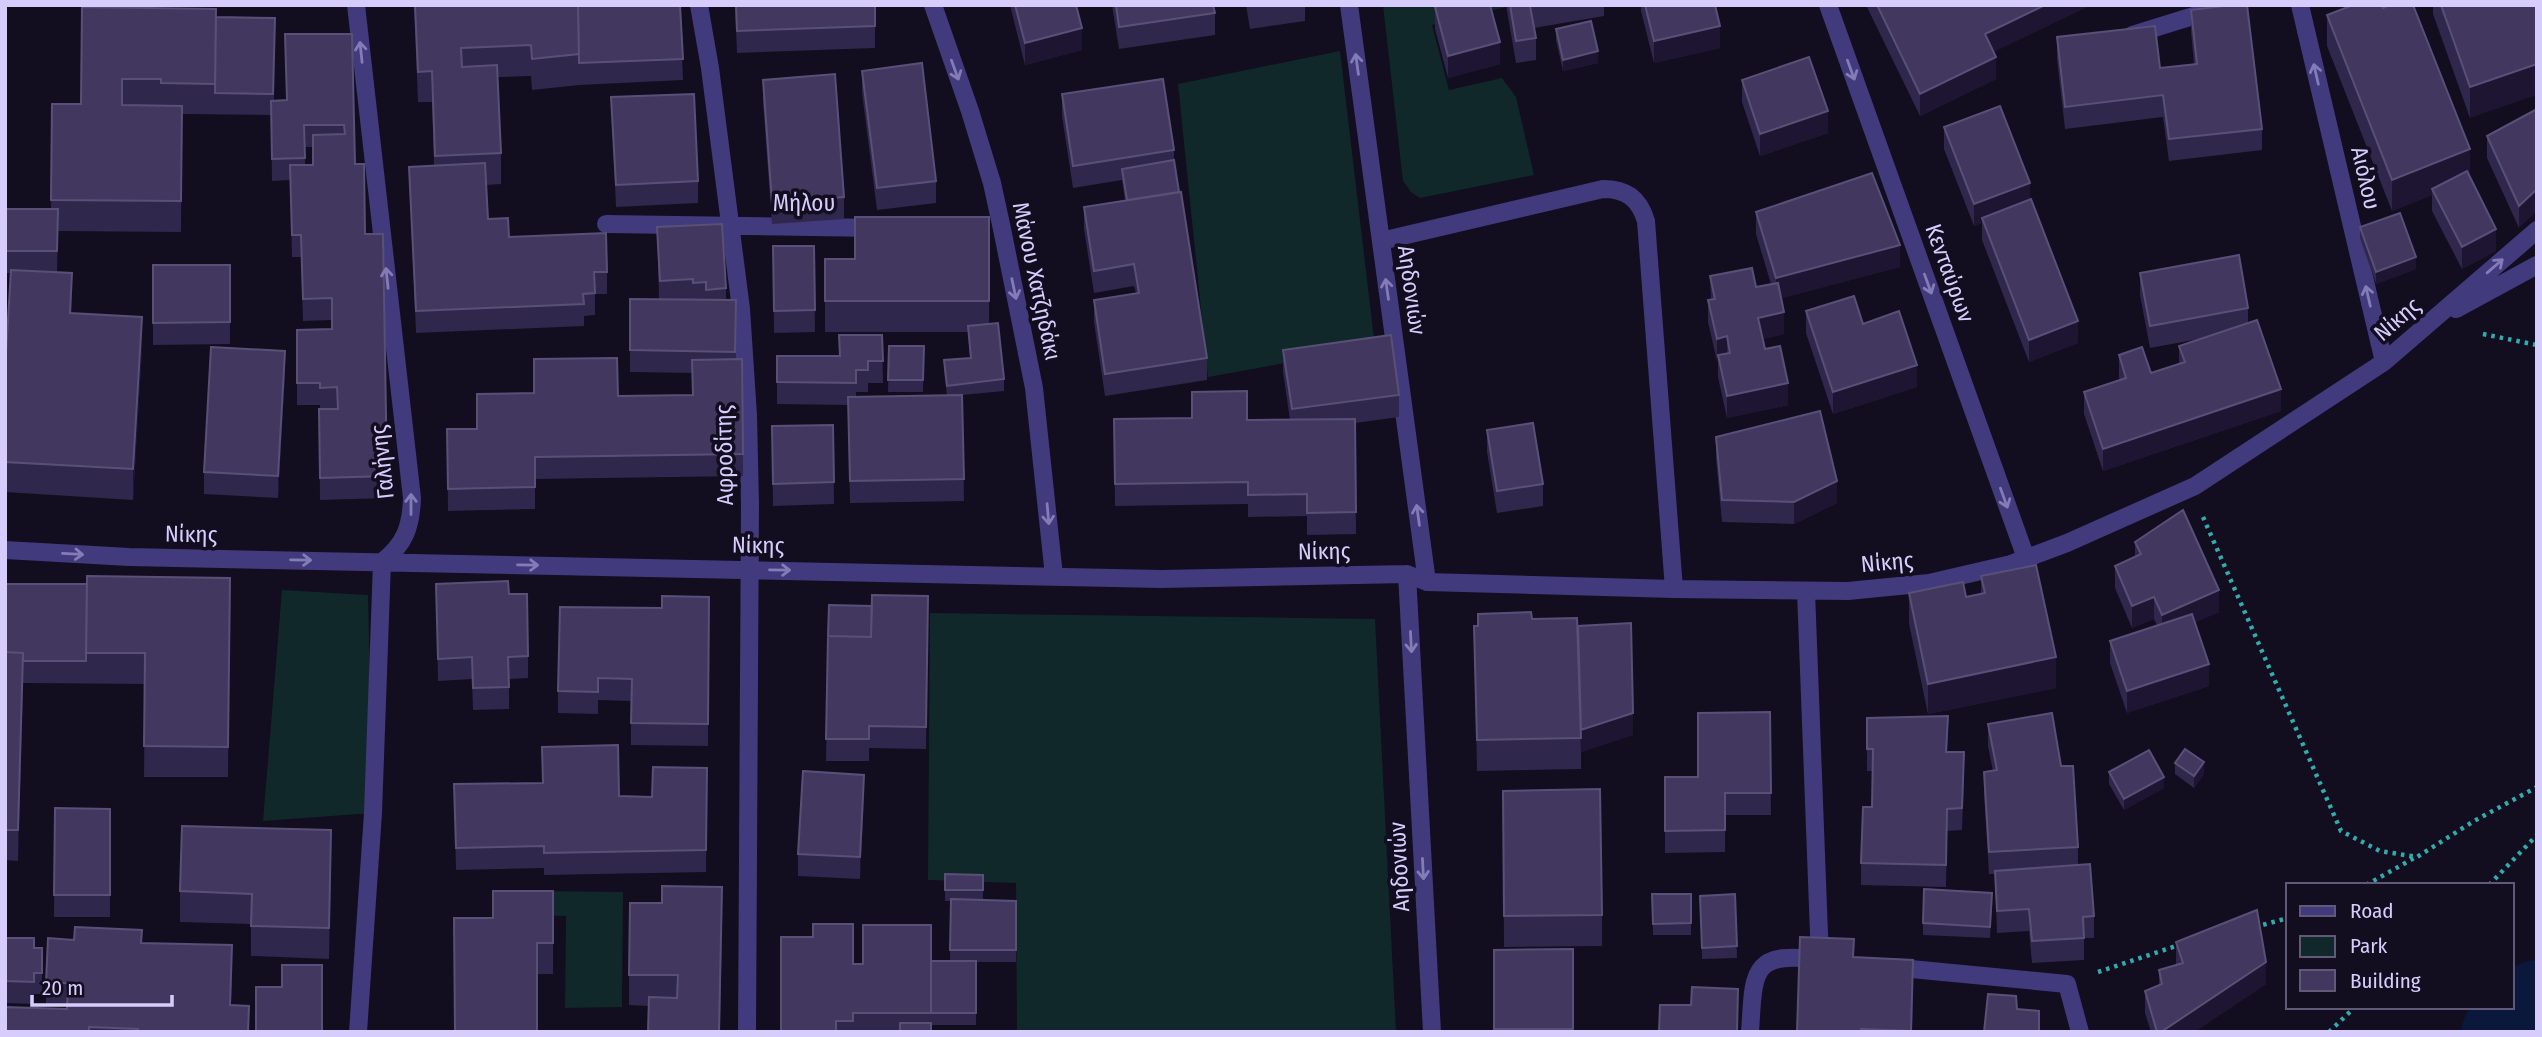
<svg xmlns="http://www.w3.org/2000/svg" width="2542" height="1037" viewBox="0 0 2542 1037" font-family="'Fira Sans Condensed',sans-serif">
  <rect width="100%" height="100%" fill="#120d1f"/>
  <!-- green -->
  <path fill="#102829" d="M1383 5H1515L1432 25 1449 90 1502 78 1516 97 1534 175 1420 198 1411 192 1403 181Z
    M1340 51 1375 347 1208 377 1178 84Z
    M282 590 368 595 373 813 263 821Z
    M930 613 1375 619 1396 1032H1017L1016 883 928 880Z
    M532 891 623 892 622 1007 565 1008 566 916 532 915Z"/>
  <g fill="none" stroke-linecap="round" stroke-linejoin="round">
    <!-- river -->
    <path stroke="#0a183b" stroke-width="84" d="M2504 1032 2537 1002"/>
    <!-- path -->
    <path stroke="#31abad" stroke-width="4.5" stroke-dasharray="3.5 5" stroke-linecap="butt" d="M2483 334 2537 345
      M2203 517 2341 831 2380 851 2417 857 2474 821 2537 787
      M2366 885 2416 857
      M2489 885 2537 835
      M2255 927 2288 918
      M2098 972 2179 945
      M2329 1032 2355 1007"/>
    <!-- lane -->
    <path stroke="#413a7d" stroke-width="18" d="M2132 35 2229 5"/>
    <!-- street -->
    <path stroke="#413a7d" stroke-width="18" d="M356 5 412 498C411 527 405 544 382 562L373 813 358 1032
      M699 5 710 68 741 309 748 415 750 504 747 1032
      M933 5 970 111 992 183 1002 229 1034 388 1054 576
      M1349 5 1427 582
      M1828 5 2026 558
      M2300 5 2384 362
      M606 224 879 228
      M1381 241 1603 189C1626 189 1639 198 1646 221L1674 589
      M2456 309 2537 265
      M5 550 129 557 1161 579 1407 574 1427 582 1674 589 1848 591 1929 583 2011 564 2067 543 2195 486 2384 362 2537 230
      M1407 574 1432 1032
      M1890 967 2067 984 2080 1032
      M1750 1032C1754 972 1750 950 1820 960L1806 591"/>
  </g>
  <!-- wall -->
  <path fill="#30274c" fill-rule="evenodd" d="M414 5H680L683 80 579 85 532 90 531 76 498 77 501 153V184L486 185 488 219 509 237 607 272V294H595V315L584 316V326L416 333 409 167 434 165 432 102H418Z
    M735 5H875V48L737 53Z
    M1010 5H1076L1082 50 1025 65Z
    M1112 5H1213L1215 13V35L1119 49Z
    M1246 5H1305V21L1250 29Z
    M1506 5H1604V16L1534 28 1536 38V60L1516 63Z
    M1641 5H1715L1720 48 1654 63 1641 11Z
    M1866 5H2091L1993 52 1996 79 1920 116Z
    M2433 5H2537L2470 118 2433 14Z
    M1435 7 1500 64 1448 78 1435 29Z
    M2191 10 2262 129V150L2169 161 2163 117 2065 129 2057 59V37L2160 68 2194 64 2191 32Z
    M2327 15 2470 178 2496 251 2462 269 2432 211V195L2392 211 2327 46Z
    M216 17 275 18 274 100H286L352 34 355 164 365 234 387 476V498L320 500 319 409H320V405H297V330L332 329V320L303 321 301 257H292L290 180 272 181 271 115 182 114 181 232 58 231 57 272 72 304 71 314 142 348 133 500 5 492V369L11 273H5V209H51L52 104H81ZM305 147H313V165H305Z
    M1556 29 1598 63 1563 71 1556 40Z
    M862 71 936 181V203L877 210 862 93Z
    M763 80 844 197V219L772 224 763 102Z
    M1742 80 1828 133 1760 156 1742 102Z
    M1062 94 1174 150V160L1207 358V380L1105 396 1094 322V300L1136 293 1134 286 1094 293 1084 229V207L1125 200 1122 180 1073 188 1062 116Z
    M611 97 698 181V203L616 207Z
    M2537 109 2519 228 2487 158V136Z
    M1944 127 2030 200 2078 343 2029 362 1982 240V223L1974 226 1944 149Z
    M1756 212 1900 267 1781 298 1784 334 1763 339 1765 349 1788 405 1727 418 1718 377V360L1717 361 1708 322V300H1711L1710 276 1756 287 1771 284 1756 234Z
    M989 217V324L1004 379V391L962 395 964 501 850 503 848 405 777 404V356H839V335H882L883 383H868V392H856V397L947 395 944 371V360L970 358 968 332H825V259H855Z
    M657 227 726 288V300H736V359H742L743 476 535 479V509L448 511 447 429H477L618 396 692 395V373L630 372V299H659Z
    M2360 227 2416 269 2376 284 2360 238Z
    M773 246H814L815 332 774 333Z
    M153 265H230V344L153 345Z
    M2140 273 2248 308V323L2281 411 2103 471 2084 414V392L2120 380 2119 377V355L2151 373 2179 364V346L2199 339 2150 348 2140 295Z
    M1806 311 1863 324 1917 387 1833 414 1806 333Z
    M889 346H924L923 392H888Z
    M1283 350 1399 395V417L1355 423 1356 534 1307 535V516L1248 517V504L1115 506 1114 419 1290 420 1283 372Z
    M285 373 278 498 204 494V472Z
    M833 425 834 504 773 506 772 426Z
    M1487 430 1543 484V506L1497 513 1487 452Z
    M1716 437 1837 503 1794 524 1722 522 1716 459Z
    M2135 542 2219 612 2195 622 2209 686 2127 713 2110 663V641L2157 625 2154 619 2132 628 2115 588V566L2135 557Z
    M1981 576 2056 688 1928 714 1909 624V593L1966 597 1981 593Z
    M230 578 228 777H144L145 684 23 683 18 861 5 860V584H87Z
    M436 584 509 594 528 656V678L509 679V709L473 710 472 679 438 681Z
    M928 596 926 749 869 748V761H826L829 605 872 606Z
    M709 597 708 746 631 745V701L598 700V714L558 713V691L662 608Z
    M1478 614 1532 619 1578 626 1633 735 1581 752V769L1477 771 1474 626H1478Z
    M1770 712 1771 815H1725V852L1665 853V777H1698Z
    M1867 718 1948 738 1947 752 1964 774 1962 830 1947 831 1946 887 1861 885V863L1872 807 1873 771H1867Z
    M1988 724 2061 766 2078 847V865L2094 916V938H2084V960L2032 963 2029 931 1997 933 1995 874H1989L1984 794V772L1993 771 1988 746Z
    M542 747 619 796 652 797 707 768 706 872 544 875V868L456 870 454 784 543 783Z
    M2175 763 2204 774 2194 788 2175 774Z
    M2109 772 2164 788 2124 810 2109 784Z
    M1503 791 1602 915V946L1504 947Z
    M864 797 860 879 798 876V854Z
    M55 808 110 809V917H54Z
    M331 861 329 959 251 956V924L180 922V891Z
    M945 874 983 875V900L1016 901V962H976V1025H931V1032H781L853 964 950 961 951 901H945Z
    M553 891V974H537L493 918Z
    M1652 894H1691V935H1653Z
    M1735 894 1737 958 1702 959 1700 896Z
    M662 903 722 917 720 1032 649 1006 629 1005V975Z
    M1992 904 1990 938 1923 935V923Z
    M5 938 34 948H42V994H34V1004L5 1003Z
    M2176 942 2266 984 2194 1032H2151L2145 1013V991L2159 985V970L2176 965Z
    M142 943 232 967 231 1005 248 1032H5L67 1009V1005H46V983Z
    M1573 949V1032H1494V950Z
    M1854 957 1913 991 1912 1032H1797Z"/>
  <!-- shaded-wall -->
  <path fill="#1d1532" d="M2045 5H2091L1985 56V34Z
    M1720 26V48L1654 63V41Z
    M1082 28V50L1025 65V43Z
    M1500 42V64L1448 78V56Z
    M1598 51V63L1563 71V60Z
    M1996 57V79L1920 116V94Z
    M2537 64V95L2470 118V87Z
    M1828 111V133L1760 156V134Z
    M2470 149V180L2432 189V195L2392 211V180Z
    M2030 183V205L1982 218V223L1974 226V204Z
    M2537 189V211L2519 228V206Z
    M2496 229V251L2462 269V247Z
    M1900 245V267L1776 300V278Z
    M2416 257V269L2376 284V272Z
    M72 273V304L70 344V313Z
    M1784 312V334L1758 340V318Z
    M142 317V348L133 500V469Z
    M2078 321V343L2029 362V340Z
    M1727 336V358L1718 355V360L1717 361V339Z
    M285 351V373L278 498V476Z
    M1917 365V387L1833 414V392Z
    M1788 383V405L1727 418V396Z
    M2281 389V411L2103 471V449Z
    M1837 481V503L1794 524V502Z
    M2219 590V612L2162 637V615Z
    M2154 597V619L2132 628V606Z
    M23 653V683L18 861V830Z
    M2056 657V688L1928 714V684Z
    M2209 664V686L2127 713V691Z
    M1633 713V735L1581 752 1580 730Z
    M2204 762V774L2194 788V776Z
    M864 775V797L860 879V857Z
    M2164 777V788L2124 810V799Z
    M331 830V861L329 959V928Z
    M1913 960V991L1912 1032H1911Z
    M2266 962V984L2194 1032H2161Z"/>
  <!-- building -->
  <path fill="#42385f" stroke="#595078" stroke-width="2" d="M415 5H578L579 54 532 59 531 45 461 48 462 67 497 65 501 153 435 156 432 71 418 72Z
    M578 5H680L683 59 579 63Z
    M736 5H875V26L737 31Z
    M1015 5H1076L1082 28 1025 43Z
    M1116 5H1213L1215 13 1119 27Z
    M1442 5H1490L1500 42 1448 56 1435 7Z
    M1510 5H1537L1530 6 1536 38 1516 41Z
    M1645 5H1715L1720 26 1654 41Z
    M1877 5H2045L1985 34 1996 57 1920 94Z
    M2231 5H2247L2262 129 2169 139 2163 95 2065 107 2057 37 2155 26 2160 68 2197 64 2191 10Z
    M2353 5H2382L2383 8 2389 5H2413L2470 149 2392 180 2327 15Z
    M2441 5H2537V64L2470 87Z
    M82 7 216 9 215 84 161 83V79H122V105L182 106 181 201 51 200 52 104H81Z
    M216 17 275 18 273 94 215 93Z
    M1591 21 1598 51 1563 60 1556 29Z
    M285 34H352L355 164H364L365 234H383L387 476 320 478 319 409H338L337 387 320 388V383H297V330L332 329V298L303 299 301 235H292L290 165H313V135L345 134 344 125H304L305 158 272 159 271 101 287 100Z
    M1809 57 1828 111 1760 134 1742 80Z
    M922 63 936 181 877 188 862 71Z
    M835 74 844 197 772 202 763 80Z
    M1163 79 1174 150 1073 166 1062 94Z
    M694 94 698 181 616 185 611 97Z
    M2000 106 2030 183 1974 204 1944 127Z
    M2537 109V189L2519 206 2487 136Z
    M1174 160 1179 192 1127 200 1122 169Z
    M485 163 488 219 508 218 509 237 606 233 607 272H594L595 293 583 294 584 304 416 311 409 167Z
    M2467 171 2496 229 2462 247 2432 189Z
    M1872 173 1900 245 1776 278 1756 212Z
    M1181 192 1207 358 1105 374 1094 300 1139 293 1134 264 1094 271 1084 207Z
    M2031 199 2078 321 2029 340 1982 218Z
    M5 209H58L57 251H5Z
    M2400 213 2416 257 2376 272 2360 227Z
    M855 217H989V301H825V259H855Z
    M722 224 726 288 706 290V282L693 283V279L660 281 657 227Z
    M773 246H814L815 310 774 311Z
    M2239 255 2248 308 2150 326 2140 273Z
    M153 265H230V322L153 323Z
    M1752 268 1756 287 1778 283 1784 312 1758 318 1765 349 1780 346 1788 383 1727 396 1718 355 1730 353 1727 336 1717 339 1708 300 1715 299 1710 276Z
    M11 270 72 273 70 313 142 317 133 469 5 462V369Z
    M1854 296 1863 324 1899 311 1917 365 1833 392 1806 311Z
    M630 299 736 300 735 352 630 350Z
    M2257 320 2281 389 2103 449 2084 392 2126 378 2119 355 2142 347 2151 373 2185 362 2179 346Z
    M998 323 1004 379 947 386 944 360 971 358 968 326Z
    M839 335H882L883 361H868V370H856V383L777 382V356H840Z
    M1391 335 1399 395 1292 409 1283 350Z
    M889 346H924L923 380H888Z
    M211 347 285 351 278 476 204 472Z
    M617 358 618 396 693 395 692 360 742 359 743 454 535 457V487L448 489 447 429H477V394L534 393V359Z
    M1247 391V420L1355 419 1356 512 1307 513V494L1248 495V482L1115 484 1114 419 1192 418V392Z
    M962 395 964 479 850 481 848 397Z
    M1820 411 1837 481 1794 502 1722 500 1716 437Z
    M1533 423 1543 484 1497 491 1487 430Z
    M833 425 834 482 773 484 772 426Z
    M2183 510 2219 590 2162 615 2154 597 2132 606 2115 566 2141 554 2135 542Z
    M2036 565 2056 657 1928 684 1909 593 1963 582 1966 597 1985 593 1981 576Z
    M87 576 230 578 228 747 144 746 145 653H86Z
    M508 581 509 594H527L528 656 508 657 509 687 473 688 472 657 438 659 436 584Z
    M5 584H87L86 661H23V653L5 652Z
    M872 595 928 596 926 727 869 726V739H826L828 636 871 637Z
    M662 596 709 597 708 724 631 723 632 679 598 678V692L558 691 560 607 662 608Z
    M829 605 872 606 871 637 828 636Z
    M1531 612 1532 619 1577 618 1581 738 1477 740 1474 626H1478V614Z
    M2192 614 2209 664 2127 691 2110 641Z
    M1631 623 1633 713 1581 730 1578 626Z
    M5 652 23 653 18 830H5Z
    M1770 712 1771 793H1725V830L1665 831V777H1698V713Z
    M2052 713 2061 766H2073L2078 847 1989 852 1984 772 1997 770 1988 724Z
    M1948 716 1946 752H1964L1962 808 1947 809 1946 865 1861 863 1863 807H1872L1873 749H1867V718Z
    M618 745 619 796 652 797 653 767 707 768 706 850 544 853V846L456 848 454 784 543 783 542 747Z
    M2185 749 2204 762 2194 776 2175 763Z
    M2149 750 2164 777 2124 799 2109 772Z
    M803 771 864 775 860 857 798 854Z
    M1600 789 1602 915 1504 916 1503 791Z
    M55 808 110 809V895H54Z
    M182 826 331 830 329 928 251 926 252 894 180 891Z
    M2090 864 2094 916 2083 917 2084 938 2032 941 2029 909 1997 911 1995 871Z
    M945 874 983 875V890H945Z
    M662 886 722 887 719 1032H648L649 997 677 998 678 975H629L630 903H662Z
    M1924 889 1992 893 1990 927 1923 923Z
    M493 891H553V943H537V1032H455L454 918H493Z
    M1652 894H1691V923L1653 924Z
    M1735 894 1737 946 1702 948 1700 896Z
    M951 899 1016 901V950H950Z
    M2257 910 2266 962 2161 1032H2157L2145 991 2162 984 2159 970 2183 963 2176 942Z
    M813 924H853V964H863V925H931V1013H853V1021H836V1032H781V937H813Z
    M75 927 142 930 141 943 232 945 230 1005 249 1006 248 1032H138V1029L89 1027V1032H5V1007L67 1009 68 983H46L48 938 74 940Z
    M1800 937 1854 939 1853 957 1913 960 1911 1031 1861 1029V1032H1797Z
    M5 938H34V948H42V973H34V982L5 981Z
    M1573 949V1029H1494V950Z
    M931 961H976V1013H931Z
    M282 965H322V1032H256V987H282Z
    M1692 987 1738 989 1737 1032H1659L1660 1005H1691Z
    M1988 994 2016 996 2017 1009 2039 1011V1032H1984Z
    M900 1023H931V1032H900Z"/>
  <!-- one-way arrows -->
  <defs><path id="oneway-shaft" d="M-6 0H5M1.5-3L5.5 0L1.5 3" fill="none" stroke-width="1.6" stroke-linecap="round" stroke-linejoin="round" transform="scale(1.75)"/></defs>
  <g stroke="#847cb7">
    <use href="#oneway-shaft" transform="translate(361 52) rotate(-96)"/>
    <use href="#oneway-shaft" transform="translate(1357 64) rotate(-98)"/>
    <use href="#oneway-shaft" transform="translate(955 70) rotate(70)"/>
    <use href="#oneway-shaft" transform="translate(1851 70) rotate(70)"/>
    <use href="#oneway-shaft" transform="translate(2316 74) rotate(-103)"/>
    <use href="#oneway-shaft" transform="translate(2495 266) rotate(-41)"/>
    <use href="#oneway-shaft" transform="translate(387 278) rotate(-96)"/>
    <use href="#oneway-shaft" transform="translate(1928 284) rotate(70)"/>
    <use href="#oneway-shaft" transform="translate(1014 289) rotate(78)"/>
    <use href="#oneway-shaft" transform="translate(1387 289) rotate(-98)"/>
    <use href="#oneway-shaft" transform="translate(2368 296) rotate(-103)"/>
    <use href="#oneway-shaft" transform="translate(2004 498) rotate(70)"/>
    <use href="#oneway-shaft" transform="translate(411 504) rotate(-90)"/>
    <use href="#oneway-shaft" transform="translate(1048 514) rotate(85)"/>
    <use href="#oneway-shaft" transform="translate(1418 515) rotate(-98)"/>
    <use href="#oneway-shaft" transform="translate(73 554) rotate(3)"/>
    <use href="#oneway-shaft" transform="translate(301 560) rotate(1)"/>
    <use href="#oneway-shaft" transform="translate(528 565) rotate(1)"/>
    <use href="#oneway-shaft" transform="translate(780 570) rotate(1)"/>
    <use href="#oneway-shaft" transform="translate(1411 642) rotate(87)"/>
    <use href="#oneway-shaft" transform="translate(1423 869) rotate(87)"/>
  </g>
  <g text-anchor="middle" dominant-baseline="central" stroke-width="7" stroke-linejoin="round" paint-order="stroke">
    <!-- street labels -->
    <g font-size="23" fill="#d6cdfd" stroke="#120d1f">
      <text transform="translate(2366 178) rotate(77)">Αιόλου</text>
      <text x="804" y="203">Μήλου</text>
      <text transform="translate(1950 273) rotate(70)">Κενταύρων</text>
      <text transform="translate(1037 281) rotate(78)">Μάνου Χατζηδάκι</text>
      <text transform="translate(1412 290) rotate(82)">Αηδονιών</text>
      <text transform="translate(2397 319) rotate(-41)">Νίκης</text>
      <text transform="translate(724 455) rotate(-91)">Αφροδίτης</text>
      <text transform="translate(382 462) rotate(-96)">Γαλήνης</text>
      <text transform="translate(191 534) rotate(1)">Νίκης</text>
      <text transform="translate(758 545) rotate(1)">Νίκης</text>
      <text transform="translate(1324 551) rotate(-1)">Νίκης</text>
      <text transform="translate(1887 562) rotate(-5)">Νίκης</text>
      <text transform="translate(1399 867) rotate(-93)">Αηδονιών</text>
    </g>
  </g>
  <!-- border -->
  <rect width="2542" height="1037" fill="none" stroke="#d6cdfd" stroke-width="14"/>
  <!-- legend -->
  <rect x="2286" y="883" width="228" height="126" fill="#120d1f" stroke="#605a78" stroke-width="2"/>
  <rect x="2300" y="906" width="35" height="10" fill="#413a7d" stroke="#605a78" stroke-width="2"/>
  <text x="2350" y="918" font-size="21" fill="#d6cdfd">Road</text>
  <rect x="2300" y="936" width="35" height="21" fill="#102829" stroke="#605a78" stroke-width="2"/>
  <text x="2350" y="953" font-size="21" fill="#d6cdfd">Park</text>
  <rect x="2300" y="970" width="35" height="21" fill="#42385f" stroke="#605a78" stroke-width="2"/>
  <text x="2350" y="988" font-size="21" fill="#d6cdfd">Building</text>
  <!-- scale -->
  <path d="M32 995v10h140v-10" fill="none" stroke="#d6cdfd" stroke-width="3.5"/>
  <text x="42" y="995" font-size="21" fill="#d6cdfd" stroke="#120d1f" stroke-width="5" paint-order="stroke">20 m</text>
</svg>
